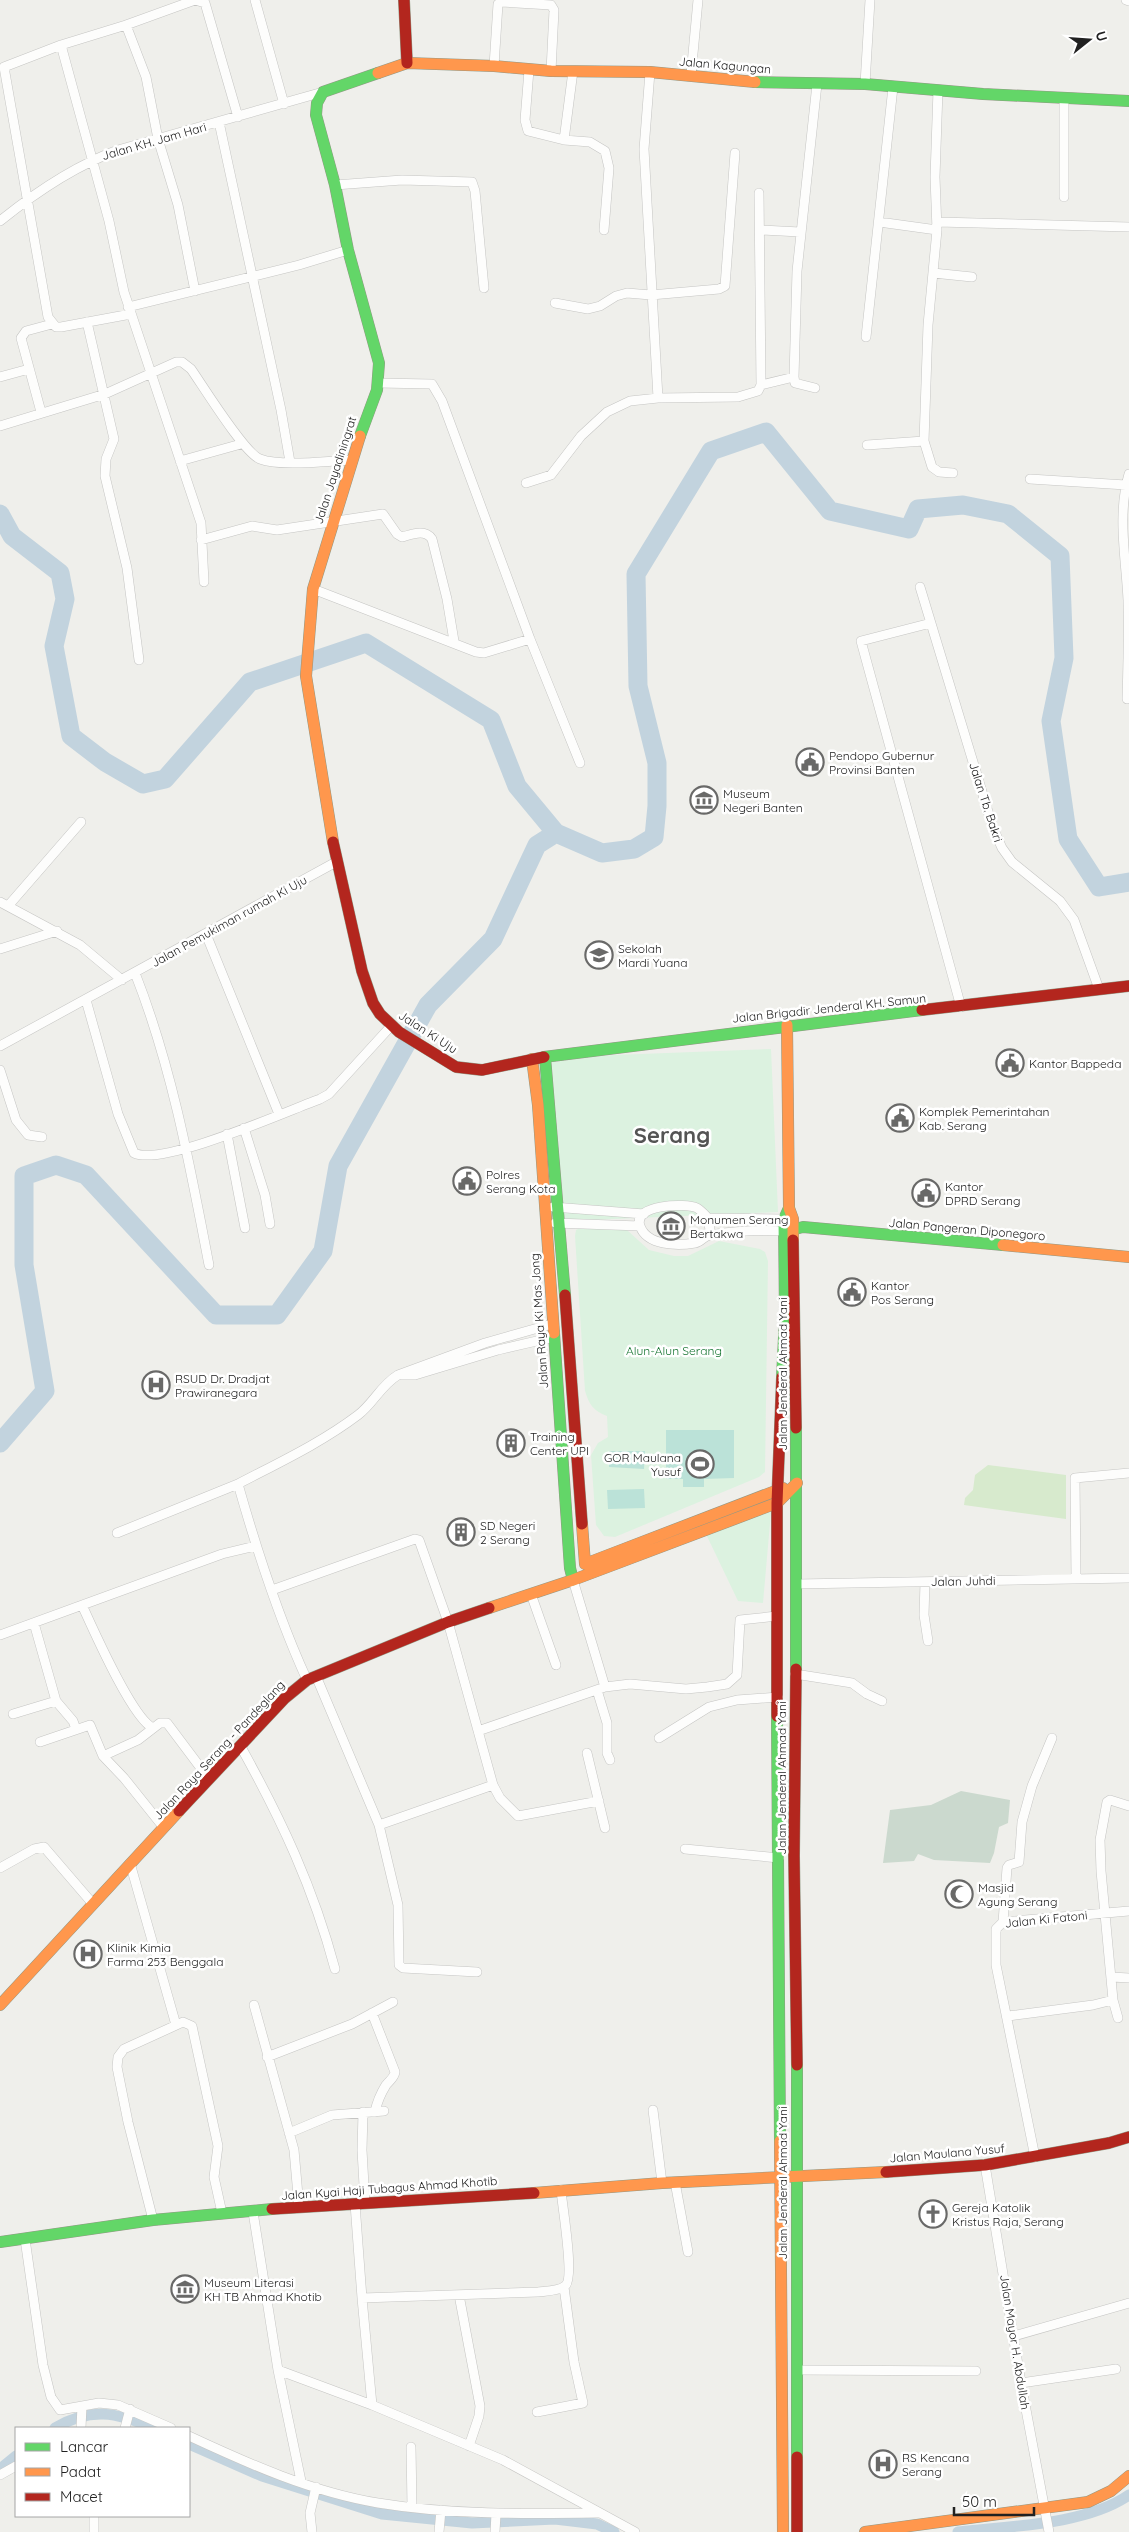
<svg xmlns="http://www.w3.org/2000/svg" width="1129" height="2532" viewBox="0 0 1129 2532" font-family="Quicksand,sans-serif">
  <rect width="100%" height="100%" fill="#efefeb"/>
  <!-- grass -->
  <path fill="#d7eacd" d="M988 1465 1066 1475V1519L964 1505 965 1498 973 1490 975 1475Z"/>
  <!-- cemetery -->
  <path fill="#cbd9ce" d="M961 1791 1010 1800 1008 1823 999 1827 994 1853 990 1863 934 1860 918 1854 914 1861 883 1863 890 1810 931 1805Z"/>
  <!-- park -->
  <path fill="#dcf2e0" d="M771 1049 778 1212 544 1222 537 1058Z
    M584 1226 627 1230 649 1250 674 1256H688L719 1241 760 1249 765 1252 768 1261 765 1472 759 1477 615 1537 604 1536 596 1525 591 1455 598 1443 608 1437 607 1416C593 1411 589 1404 585 1391L575 1236 576 1230Z
    M771 1512 763 1603 738 1601 705 1532Z"/>
  <!-- pitch -->
  <path fill="#bbe2d8" d="M666 1430H734V1478L704 1479V1487H683V1479H666Z
    M609 1451H645L644 1469 609 1467Z
    M644 1489 645 1508 608 1509 607 1490Z"/>
  <g fill="none" stroke-linecap="round" stroke-linejoin="round">
    <!-- canal -->
    <path stroke="#c2d3de" stroke-width="11" d="M55 2428C91 2407 116 2412 153 2428
      M189 2444 262 2476 382 2514 472 2523 555 2519 597 2524 614 2532
      M0 2469 16 2456
      M958 2532C1010 2526 1086 2525 1129 2495"/>
    <!-- river -->
    <path stroke="#c2d3de" stroke-width="19" d="M0 514 12 536 60 573 65 599 54 646 71 736 105 762 143 784 165 779 250 682 366 643 491 720 517 786 556 833
      M0 1443 45 1391 24 1265V1176L56 1165 86 1175 216 1315H277L323 1251 338 1166 428 1005 493 939 537 845 556 833 602 853 634 849 654 837 657 806V763L638 686 636 574 711 451 766 432 830 511 909 529 918 509 963 505 1008 514 1060 556 1064 658 1051 721 1068 839 1099 887 1129 882"/>
    <!-- street casing -->
    <g stroke="#c5c5c3" stroke-width="10">
      <path id="street" d="M255 0 284 104
        M1126 0 1129 1
        M126 25 146 77 158 139 178 205 195 291
        M61 45 109 221 124 292 201 523 204 582
        M494 66 498 4 502 2 551 5 554 10 551 71
        M529 70 525 120 528 131 564 140 590 142 605 151 609 168 604 230
        M691 75 698 0
        M865 84 870 0
        M938 90 935 177 937 230 928 325 924 441 932 467 939 472 953 473
        M1064 98V197
        M219 122 281 410 290 462
        M564 140 573 71
        M335 185 402 180 472 182 475 191 484 288
        M0 221C36 192 74 166 118 150L323 92
        M879 222 937 230
        M937 222 1129 227
        M760 230 800 232
        M933 273 972 277
        M555 303 588 309 600 306 616 296 627 293 651 295 719 289 725 286 735 153
        M128 307 299 265 348 250
        M131 314 61 327H56L48 317 4 67 61 45 126 25 195 0 205 3 238 117
        M87 322 114 439 106 459 105 476 127 568 139 660
        M866 337 893 87
        M0 377 29 369
        M378 383 432 384 442 401 530 639 580 763
        M761 385 794 377
        M815 388 795 383 794 377 797 271 817 84
        M658 398 738 397 758 391 761 385 759 193
        M41 412 21 338 26 331 52 324
        M0 426 105 394 176 362H182L191 369C203 386 244 453 260 459 281 467 327 461 351 460
        M867 445 924 441
        M180 461 241 444
        M1030 479 1126 485
        M526 483 551 475 581 436 607 412 630 401 658 398 644 149 650 72
        M201 540 252 526 277 530 383 514 397 534 402 537C413 534 425 529 432 539L447 599 454 641
        M920 587 993 828 1002 848 1012 862 1060 901 1074 920 1099 989
        M313 589 476 652 484 653 530 639
        M931 623 861 641 961 1007
        M1127 699C1128 666 1129 632 1128 600 1126 558 1117 515 1129 474
        M0 902 80 945 122 980
        M8 906 81 822
        M206 934 279 1114
        M0 949 57 931
        M135 973C172 1067 190 1166 209 1265
        M86 1000 118 1114 134 1153C162 1167 287 1111 320 1099L329 1094 391 1026
        M0 1046 336 862
        M0 1070 16 1120 28 1135 42 1137
        M244 1128 265 1195 270 1224
        M227 1134 245 1228
        M553 1207 644 1214
        M708 1218 784 1219
        M555 1223 640 1226
        M708 1235 710 1230 708 1218C705 1215 702 1211 697 1208 686 1203 632 1204 640 1226 647 1246 678 1246 695 1243 702 1242 704 1235 711 1235 734 1231 760 1230 783 1231
        M402 1375H415L498 1350 554 1337
        M117 1533 238 1484
        M1076 1577 1075 1478 1129 1473
        M573 1580 605 1687
        M925 1582 924 1615 928 1641
        M797 1584 1129 1578
        M272 1590 415 1539 419 1540 448 1622 493 1785 379 1825 316 1676
        M531 1594 556 1665
        M82 1605C93 1629 132 1718 153 1728
        M34 1623 56 1701 73 1721 76 1729
        M0 1635 222 1554 255 1546
        M795 1674 852 1683 867 1694 882 1701
        M307 1680C278 1617 257 1551 238 1484 278 1463 321 1443 358 1415 373 1404 381 1385 398 1375L485 1343 552 1324
        M597 1690 607 1723V1753L610 1760
        M13 1714 56 1701
        M478 1731 605 1687 630 1684 686 1689 707 1687 727 1684 737 1675 740 1620 777 1616
        M659 1738 709 1707 737 1700 778 1697
        M40 1742 90 1725 103 1756 124 1778 164 1828
        M241 1747C282 1821 313 1887 335 1969
        M587 1753 605 1828
        M103 1756 138 1740 160 1723H167L209 1779
        M493 1785 500 1798 518 1816 599 1801
        M379 1825 398 1905 399 1965 403 1968 477 1972
        M685 1849 779 1858
        M130 1863 176 2025
        M0 1868 34 1849 44 1847 93 1904
        M1003 1922 1007 1868 1009 1865 1019 1862 1022 1822 1032 1786 1052 1738
        M1112 1977 1129 1978
        M254 2005 294 2150 299 2207
        M372 2013 395 2072C394 2078 390 2080 386 2085 381 2093 377 2102 375 2112
        M1008 2016 1093 2005 1113 2000
        M1118 2018 1113 2000 1101 1871 1100 1840 1107 1802 1110 1800 1129 1806
        M267 2057 352 2024 393 2002
        M653 2110 662 2183
        M363 2112 362 2150 365 2203
        M289 2133 332 2115 384 2111
        M1035 2157 996 1965V1929L1003 1922 1129 1911
        M985 2165 1021 2383 1049 2532
        M675 2182 688 2252
        M355 2204 362 2298 538 2292C546 2291 559 2291 565 2286 575 2279 562 2204 561 2190
        M253 2212 278 2370 372 2405 503 2460 635 2532
        M153 2220 128 2122 117 2067 118 2057 124 2049 183 2022 192 2026 218 2146 214 2177 222 2213
        M25 2239 43 2365 51 2397 60 2410 99 2403 118 2405 171 2428
        M459 2295 480 2406 479 2416 469 2446
        M362 2298 372 2405
        M1014 2336 1129 2303
        M278 2370 301 2481
        M797 2370 976 2371
        M1021 2383 1116 2369
        M537 2412 583 2403 574 2362 564 2287
        M81 2428 82 2406
        M125 2428 130 2409
        M189 2436C249 2464 312 2492 378 2503 451 2515 524 2514 598 2513
        M411 2447 412 2507
        M0 2475 16 2466
        M94 2532V2516
        M312 2532 310 2513 316 2487
        M439 2532 441 2510
        M495 2532 496 2514"/>
    </g>
    <!-- fast casing -->
    <g stroke="#929884" stroke-width="12">
      <path id="fast" d="M755 82 865 84 983 94 1129 101
        M360 436 377 390 379 363 348 250 335 185 316 115 317 103 323 92 378 73
        M544 1057 922 1010
        M545 1057 565 1295
        M787 1231 803 1227 1003 1245
        M554 1333 570 1568 573 1580
        M782 1377 785 1317 784 1219 789 1208
        M796 1669V1428
        M777 1716 780 2141
        M797 2065V2457
        M0 2242 153 2220 272 2209"/>
    </g>
    <!-- slow casing -->
    <g stroke="#929884" stroke-width="12">
      <path id="slow" d="M378 73 407 63 494 66 551 71 650 72 755 82
        M333 842 306 676 313 589 360 436
        M787 1025 789 1208 793 1219V1240
        M532 1059 538 1105 554 1333
        M1003 1245 1129 1257
        M582 1524 585 1564 783 1488
        M489 1608 573 1580 777 1503 797 1483
        M0 2005 179 1811
        M780 2141 783 2532
        M534 2193 662 2183 886 2172
        M865 2532 1088 2502 1111 2491 1129 2476"/>
    </g>
    <!-- jam casing -->
    <g stroke="#929884" stroke-width="12">
      <path id="jam" d="M404 0 407 63
        M333 842 362 971 373 1003 380 1014 399 1032 456 1067 482 1070 544 1057
        M922 1010 1129 986
        M793 1240 796 1428
        M565 1295 582 1524
        M796 1669 794 1856 797 2065
        M777 1716V1503L782 1377
        M179 1811 285 1698 307 1680 448 1622 489 1608
        M886 2172 985 2165 1109 2143 1129 2137
        M272 2209 534 2193
        M797 2457V2532"/>
    </g>
    <!-- street -->
    <use href="#street" stroke="#fdfdfc" stroke-width="9"/>
    <!-- fast -->
    <use href="#fast" stroke="#63d668" stroke-width="11"/>
    <!-- slow -->
    <use href="#slow" stroke="#ff974d" stroke-width="11"/>
    <!-- jam -->
    <use href="#jam" stroke="#b3261e" stroke-width="11"/>
  </g>
  <!-- icons -->
  <defs>
    <g id="civic-ring" transform="scale(1.4375)"><circle r="9.5" fill="#fff" stroke="#696968" stroke-width="1.5"/><path d="M-.6-6.5H3V-4.5H.6V-3L4-1V1h2V6H-6V1h2V-1L-.6-3ZM-1.2 2.5V6h2.4V2.5Z" fill="#696968"/></g>
    <g id="museum-ring" transform="scale(1.4375)"><circle r="9.5" fill="#fff" stroke="#696968" stroke-width="1.5"/><path d="M0-6L6-3V-2H-6V-3ZM-5-1h2V3h-2ZM-1-1h2V3h-2ZM3-1h2V3H3ZM-6 4H6V6H-6Z" fill="#696968"/></g>
    <g id="school-ring" transform="scale(1.4375)"><circle r="9.5" fill="#fff" stroke="#696968" stroke-width="1.5"/><path d="M0-5L7-2L0 1L-7-2ZM-4 1L0 2.5L4 1V4Q0 6-4 4Z" fill="#696968"/></g>
    <g id="hospital-ring" transform="scale(1.4375)"><circle r="9.5" fill="#fff" stroke="#696968" stroke-width="1.5"/><path d="M-5-5h3v3.5h4V-5h3V5h-3V1.5h-4V5h-3Z" fill="#696968"/></g>
    <g id="building-ring" transform="scale(1.4375)"><circle r="9.5" fill="#fff" stroke="#696968" stroke-width="1.5"/><path d="M-4-6H4V6H1V3H-1V6H-4ZM-2.5-4.3h1.7v1.8h-1.7ZM.8-4.3h1.7v1.8H.8ZM-2.5-1h1.7V.8h-1.7ZM.8-1h1.7V.8H.8Z" fill="#696968"/></g>
    <g id="stadium-ring" transform="scale(1.4375)"><circle r="9.5" fill="#fff" stroke="#696968" stroke-width="1.5"/><path d="M0-5a6.5 5 0 1 0 0 10a6.5 5 0 1 0 0-10ZM-3.5-1.8h7v3.6h-7Z" fill="#696968"/></g>
    <g id="mosque-ring" transform="scale(1.4375)"><circle r="9.5" fill="#fff" stroke="#696968" stroke-width="1.5"/><path d="M3.5-4.9A6 6 0 1 0 3.5 4.9A5 5 0 1 1 3.5-4.9Z" fill="#696968"/></g>
    <g id="church-ring" transform="scale(1.4375)"><circle r="9.5" fill="#fff" stroke="#696968" stroke-width="1.5"/><path d="M-1.2-6h2.4v3.5h3.3v2.4h-3.3V6h-2.4V-.1h-3.3v-2.4h3.3Z" fill="#696968"/></g>
  </defs>
  <g fill-rule="evenodd">
    <use href="#civic-ring" x="810" y="762"/>
    <use href="#museum-ring" x="704" y="800"/>
    <use href="#school-ring" x="599" y="955"/>
    <use href="#civic-ring" x="1010" y="1063"/>
    <use href="#civic-ring" x="900" y="1118"/>
    <use href="#civic-ring" x="467" y="1181"/>
    <use href="#civic-ring" x="926" y="1193"/>
    <use href="#museum-ring" x="671" y="1226"/>
    <use href="#civic-ring" x="852" y="1292"/>
    <use href="#hospital-ring" x="156" y="1385"/>
    <use href="#building-ring" x="511" y="1443"/>
    <use href="#stadium-ring" x="700" y="1464"/>
    <use href="#building-ring" x="461" y="1532"/>
    <use href="#mosque-ring" x="959" y="1894"/>
    <use href="#hospital-ring" x="88" y="1954"/>
    <use href="#church-ring" x="933" y="2214"/>
    <use href="#museum-ring" x="185" y="2289"/>
    <use href="#hospital-ring" x="883" y="2464"/>
  </g>
  <g text-anchor="middle" dominant-baseline="central" stroke-width="5" stroke-linejoin="round" paint-order="stroke">
    <!-- street labels -->
    <g font-size="12" fill="#212121" stroke="#fff">
      <text transform="translate(725 65) rotate(5)">Jalan Kagungan</text>
      <text transform="translate(154 141) rotate(-16)">Jalan KH. Jam Hari</text>
      <text transform="translate(335 470) rotate(-72)">Jalan Jayadiningrat</text>
      <text transform="translate(986 802) rotate(72)">Jalan Tb. Bakri</text>
      <text transform="translate(229 921) rotate(-29)">Jalan Pemukiman rumah Ki Uju</text>
      <text transform="translate(829 1008) rotate(-6)">Jalan Brigadir Jenderal KH. Samun</text>
      <text transform="translate(428 1032) rotate(33)">Jalan Ki Uju</text>
      <text transform="translate(967 1229) rotate(5)">Jalan Pangeran Diponegoro</text>
      <text transform="translate(539 1321) rotate(-94)">Jalan Raya Ki Mas Jong</text>
      <text transform="translate(782 1374) rotate(-90)">Jalan Jenderal Ahmad Yani</text>
      <text transform="translate(963 1581) rotate(-1)">Jalan Juhdi</text>
      <text transform="translate(219 1750) rotate(-47)">Jalan Raya Serang - Pandeglang</text>
      <text transform="translate(781 1778) rotate(-90)">Jalan Jenderal Ahmad Yani</text>
      <text transform="translate(1046 1919) rotate(-6)">Jalan Ki Fatoni</text>
      <text transform="translate(947 2153) rotate(-5)">Jalan Maulana Yusuf</text>
      <text transform="translate(782 2183) rotate(-90)">Jalan Jenderal Ahmad Yani</text>
      <text transform="translate(389 2188) rotate(-4)">Jalan Kyai Haji Tubagus Ahmad Khotib</text>
      <text transform="translate(1015 2342) rotate(81)">Jalan Mayor H. Abdullah</text>
    </g>
    <!-- poi labels -->
    <g font-size="12" fill="#212121" stroke="#fff" text-anchor="start">
      <text x="829" y="755">Pendopo Gubernur<tspan x="829" dy="14">Provinsi Banten</tspan></text>
      <text x="723" y="793">Museum<tspan x="723" dy="14">Negeri Banten</tspan></text>
      <text x="618" y="948">Sekolah<tspan x="618" dy="14">Mardi Yuana</tspan></text>
      <text x="1029" y="1063">Kantor Bappeda</text>
      <text x="919" y="1111">Komplek Pemerintahan<tspan x="919" dy="14">Kab. Serang</tspan></text>
      <text x="486" y="1174">Polres<tspan x="486" dy="14">Serang Kota</tspan></text>
      <text x="945" y="1186">Kantor<tspan x="945" dy="14">DPRD Serang</tspan></text>
      <text x="690" y="1219">Monumen Serang<tspan x="690" dy="14">Bertakwa</tspan></text>
      <text x="871" y="1285">Kantor<tspan x="871" dy="14">Pos Serang</tspan></text>
      <text x="175" y="1378">RSUD Dr. Dradjat<tspan x="175" dy="14">Prawiranegara</tspan></text>
      <text x="530" y="1436">Training<tspan x="530" dy="14">Center UPI</tspan></text>
      <text x="681" y="1457" text-anchor="end">GOR Maulana<tspan x="681" dy="14">Yusuf</tspan></text>
      <text x="480" y="1525">SD Negeri<tspan x="480" dy="14">2 Serang</tspan></text>
      <text x="978" y="1887">Masjid<tspan x="978" dy="14">Agung Serang</tspan></text>
      <text x="107" y="1947">Klinik Kimia<tspan x="107" dy="14">Farma 253 Benggala</tspan></text>
      <text x="952" y="2207">Gereja Katolik<tspan x="952" dy="14">Kristus Raja, Serang</tspan></text>
      <text x="204" y="2282">Museum Literasi<tspan x="204" dy="14">KH TB Ahmad Khotib</tspan></text>
      <text x="902" y="2457">RS Kencana<tspan x="902" dy="14">Serang</tspan></text>
    </g>
    <!-- park labels -->
    <g font-size="12" fill="#187633" stroke="#fff">
      <text x="674" y="1350">Alun-Alun Serang</text>
    </g>
    <!-- town labels -->
    <g font-size="22" font-weight="bold" fill="#545454" stroke="#fff">
      <text x="672" y="1135">Serang</text>
    </g>
  </g>
  <!-- legend -->
  <rect x="15" y="2427" width="175" height="90" fill="#ffffff" stroke="#a6a6a6"/>
  <rect x="25" y="2443" width="25" height="8" fill="#63d668" stroke="#a6a6a6"/>
  <text x="60" y="2452" font-size="15" fill="#212121">Lancar</text>
  <rect x="25" y="2468" width="25" height="8" fill="#ff974d" stroke="#a6a6a6"/>
  <text x="60" y="2477" font-size="15" fill="#212121">Padat</text>
  <rect x="25" y="2493" width="25" height="8" fill="#b3261e" stroke="#a6a6a6"/>
  <text x="60" y="2502" font-size="15" fill="#212121">Macet</text>
  <!-- north arrow -->
  <g transform="translate(1089 40) rotate(73)" stroke="#ffffff" stroke-width="4" paint-order="stroke">
  <path d="M0-4L9 19L0 12L-9 19Z" fill="#212121"/>
  <text y="-8" font-size="14" font-weight="bold" text-anchor="middle" fill="#212121">U</text>
  </g>
  <!-- scale -->
  <path d="M954 2507v8h80v-8" fill="none" stroke="#212121" stroke-width="2.5"/>
  <text x="962" y="2507" font-size="15" fill="#212121" stroke="#ffffff" stroke-width="4" paint-order="stroke">50 m</text>
</svg>
